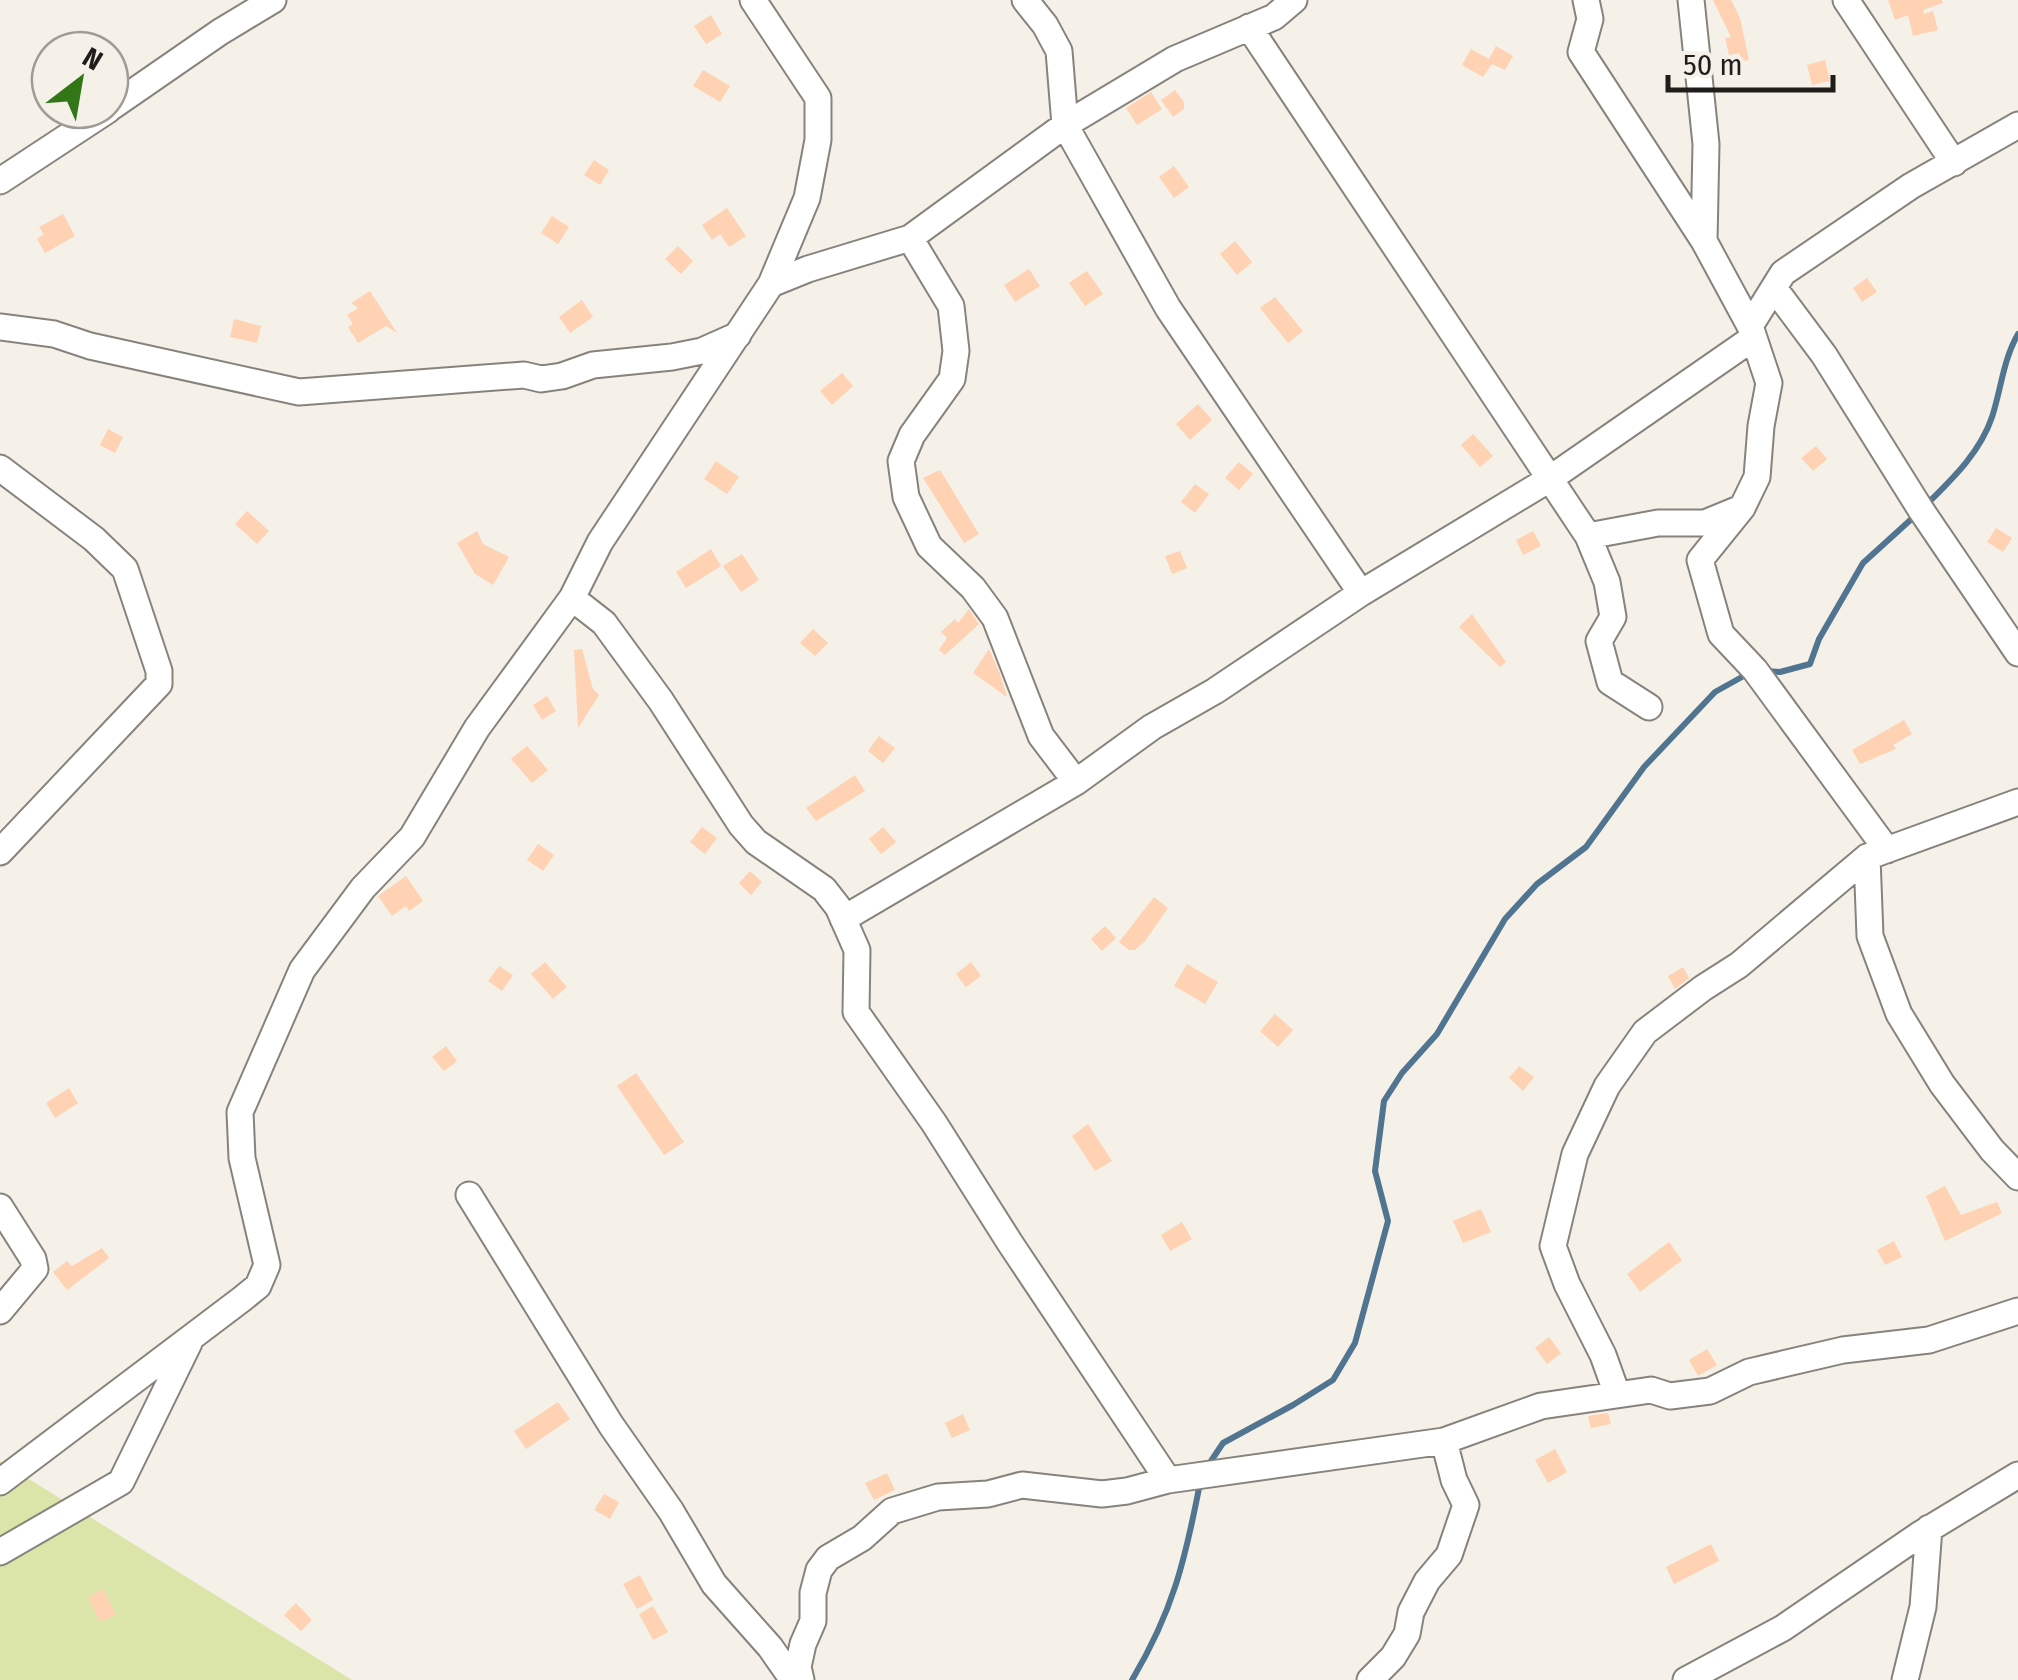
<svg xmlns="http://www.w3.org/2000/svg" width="2018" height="1680" viewBox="0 0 2018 1680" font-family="'Fira Sans Condensed',sans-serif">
  <rect width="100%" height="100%" fill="#f5f1e9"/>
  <!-- green -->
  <path fill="#dbe5aa" d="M0 1461 352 1680H0Z"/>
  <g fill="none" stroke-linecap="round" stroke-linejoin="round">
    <!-- stream -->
    <path stroke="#517490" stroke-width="6" d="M1926 505C1951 480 1980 453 1992 417 2001 390 2003 360 2018 334
      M1766 671 1780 672 1810 664 1819 639 1863 563 1917 514
      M1207 1467 1223 1443 1293 1405 1333 1380 1355 1343 1388 1221 1375 1171 1384 1101 1402 1073 1437 1034 1505 919 1537 884 1586 847 1644 767 1715 692 1749 673
      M1132 1680C1173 1611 1185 1561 1200 1483"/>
  </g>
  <!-- building -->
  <path fill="#fed2b2" d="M1713 0H1731L1740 18 1749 60 1743 61 1739 53 1729 55 1725 38 1731 37Z
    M1888 0H1942L1943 3 1923 10 1924 14 1933 11 1938 30 1913 36 1908 15 1895 20Z
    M711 15 722 34 706 44 694 26Z
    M1496 46 1513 56 1505 70 1492 64 1483 77 1462 65 1471 49 1489 59Z
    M1825 60 1830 81 1812 85 1807 65Z
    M703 70 730 86 720 102 693 86Z
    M1175 90 1184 102V109L1173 117 1161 100Z
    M1151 92 1162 109 1137 125 1126 108Z
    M594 160 609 170 600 185 584 175Z
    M1174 166 1189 187 1174 198 1159 177Z
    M727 208 746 236 729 247 720 234 712 240 702 225Z
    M63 214 75 236 45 253 37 239 44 234 39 227Z
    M552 216 569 227 558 244 541 233Z
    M1235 241 1252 262 1237 275 1220 254Z
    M678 246 693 261 681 274 665 259Z
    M1029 269 1040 286 1015 302 1004 285Z
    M1087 271 1103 294 1085 306 1069 283Z
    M1867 278 1877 292 1862 302 1853 288Z
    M370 291 397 333 386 326 358 343 348 327 353 324 347 315 358 308 351 303Z
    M1275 297 1303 331 1288 343 1260 308Z
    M582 300 593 317 570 333 559 317Z
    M234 319 261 326 257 343 230 337Z
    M842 373 853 386 832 405 820 391Z
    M1198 404 1212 420 1190 440 1176 424Z
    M108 429 123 437 115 453 100 445Z
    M1473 434 1493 456 1480 467 1461 445Z
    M1816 446 1827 459 1813 471 1801 458Z
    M716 461 739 477 727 494 704 479Z
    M1239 462 1253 474 1239 490 1225 478Z
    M940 470 979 534 964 543 923 478Z
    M1195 484 1209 494 1195 513 1181 502Z
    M247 511 269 531 257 544 235 524Z
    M1996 528 2012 538 2003 552 1987 542Z
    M477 531 483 544 509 557 493 585 475 574 457 543Z
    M1533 531 1541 546 1523 555 1516 540Z
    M711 549 721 566 686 588 676 572Z
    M1180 551 1187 568 1172 574 1165 556Z
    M742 554 759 580 741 592 723 566Z
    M969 609 979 624 945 655 939 650 947 638 941 632 955 619 958 623Z
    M1472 614 1506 662 1500 667 1459 627Z
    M813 629 828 643 815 656 800 643Z
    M582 649 593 689 599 695 578 728 574 650Z
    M989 649 1000 674 1007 697 973 673Z
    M547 696 556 711 542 720 533 705Z
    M1904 720 1912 734 1893 745 1896 749 1860 764 1852 750Z
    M879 736 895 748 883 763 868 751Z
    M527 746 548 770 532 783 511 759Z
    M855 775 865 791 816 821 806 808Z
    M702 827 717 838 705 854 690 842Z
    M883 827 896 842 881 854 869 839Z
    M538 844 554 855 543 871 527 860Z
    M750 871 762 882 751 895 739 883Z
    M406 876 423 901 409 911 406 906 392 916 378 896Z
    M1154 897 1168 908 1145 941 1135 950H1129L1119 942Z
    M1105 926 1116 938 1102 951 1091 939Z
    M545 962 567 987 553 999 531 974Z
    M971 962 981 976 966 987 956 974Z
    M1187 964 1218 982 1205 1004 1174 986Z
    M499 966 513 975 502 991 488 981Z
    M1683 967 1689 978 1675 989 1668 976Z
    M1275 1014 1293 1030 1278 1047 1260 1031Z
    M446 1046 457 1061 444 1071 432 1057Z
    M1519 1066 1534 1077 1523 1091 1509 1078Z
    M636 1073 684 1142 664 1155 617 1086Z
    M69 1088 78 1103 55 1118 46 1103Z
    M1088 1124 1112 1161 1095 1171 1072 1136Z
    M1945 1186 1961 1215 1997 1202 2002 1213 1945 1241 1926 1196Z
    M1481 1209 1491 1232 1463 1243 1453 1221Z
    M1182 1222 1192 1239 1170 1251 1161 1235Z
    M1894 1241 1902 1257 1885 1265 1877 1250Z
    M1669 1242 1682 1260 1640 1292 1627 1274Z
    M102 1248 109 1258 67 1290 53 1272 67 1261 72 1266Z
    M1549 1337 1561 1353 1547 1364 1535 1348Z
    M1707 1349 1717 1365 1698 1376 1689 1360Z
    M558 1402 570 1419 526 1449 514 1431Z
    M1608 1413 1611 1424 1591 1428 1588 1416Z
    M963 1414 970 1430 952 1438 945 1423Z
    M1555 1449 1567 1472 1548 1483 1535 1460Z
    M887 1473 895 1490 874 1500 865 1483Z
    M604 1494 619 1502 610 1519 594 1510Z
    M1711 1544 1719 1561 1674 1584 1666 1567Z
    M640 1575 653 1600 637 1609 623 1584Z
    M103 1589 116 1615 100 1622 88 1597Z
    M296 1603 312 1620 301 1631 284 1615Z
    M653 1606 668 1632 653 1640 639 1614Z"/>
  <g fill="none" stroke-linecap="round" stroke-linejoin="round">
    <!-- street casing -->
    <g stroke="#87837c" stroke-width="29">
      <path id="street" d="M1025 0 1045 25 1059 51 1065 125 1168 308 1361 593
        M1586 0 1590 19 1581 52 1704 241 1750 326 1769 383 1761 426 1757 477 1742 508 1700 560 1721 634 1755 670 1887 850
        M1691 0 1706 144 1704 241
        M1846 0 1954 163
        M1249 27 1588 536 1607 582 1613 617 1599 641 1610 682 1649 707
        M110 108 220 32 273 0
        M0 181 108 110
        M910 238 951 306 956 351 952 379 912 435 901 461 906 497 929 546 973 588 995 618 1041 736 1076 782
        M771 284 808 269 910 238 1065 125 1175 59 1274 17 1294 0
        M1774 288 1824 355 1921 510 2018 653
        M1750 326 1783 273 1911 186 2018 125
        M0 327 54 334 90 346 299 392 524 375 541 379 562 376 593 365 672 357 702 351 738 335
        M0 468 94 539 125 569 159 671V684L0 852
        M1588 536 1658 523H1705L1739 509
        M572 598 604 623 661 701 741 825 756 842 824 889 838 907 857 950 856 1012 934 1123 1010 1243 1168 1480
        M1867 857 1870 936 1899 1014 1942 1084 1992 1150 2018 1177
        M843 919 1076 782 1152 727 1215 691 1361 593 1551 478 1753 338
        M469 1195 611 1425 671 1511 714 1584 770 1647 793 1680
        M0 1207 33 1259 35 1269 0 1311
        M1617 1394 1603 1355 1567 1284 1553 1246 1575 1154 1607 1086 1645 1032 1703 988 1739 965 1867 857 2018 802
        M0 1482 242 1299 258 1286 267 1265 242 1158 240 1112 302 970 363 888 412 837 477 728 572 598 600 542 771 284 807 198 818 140V98L753 0
        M0 1552 121 1482 189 1343
        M801 1680 798 1667 803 1644 813 1621V1593L819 1570 828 1558 862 1538 892 1511 938 1497 988 1494 1022 1485 1102 1494 1127 1491 1168 1480 1444 1441 1541 1406 1651 1390 1670 1396 1710 1391 1749 1372 1843 1350 1929 1340 2018 1311
        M1370 1680 1393 1657 1407 1634 1411 1612 1427 1581 1449 1555 1466 1505 1454 1480 1444 1441
        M1686 1680 1783 1628 1919 1535 2018 1475
        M1905 1680 1923 1607 1929 1528"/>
    </g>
    <!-- street -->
    <use href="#street" stroke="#fff" stroke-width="25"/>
  </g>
  <!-- north arrow -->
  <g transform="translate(80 80) rotate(31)"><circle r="48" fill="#f5f1e9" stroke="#9f9c96" stroke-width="2.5"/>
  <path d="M0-8L18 38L0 25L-18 38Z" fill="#327617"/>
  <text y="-15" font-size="28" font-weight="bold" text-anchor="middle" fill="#1f1d1a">N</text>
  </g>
  <!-- scale -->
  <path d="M1668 75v15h165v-15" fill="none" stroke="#1f1d1a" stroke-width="5"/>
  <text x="1683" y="75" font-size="30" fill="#1f1d1a" stroke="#f5f1e9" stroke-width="8" paint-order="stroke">50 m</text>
</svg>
